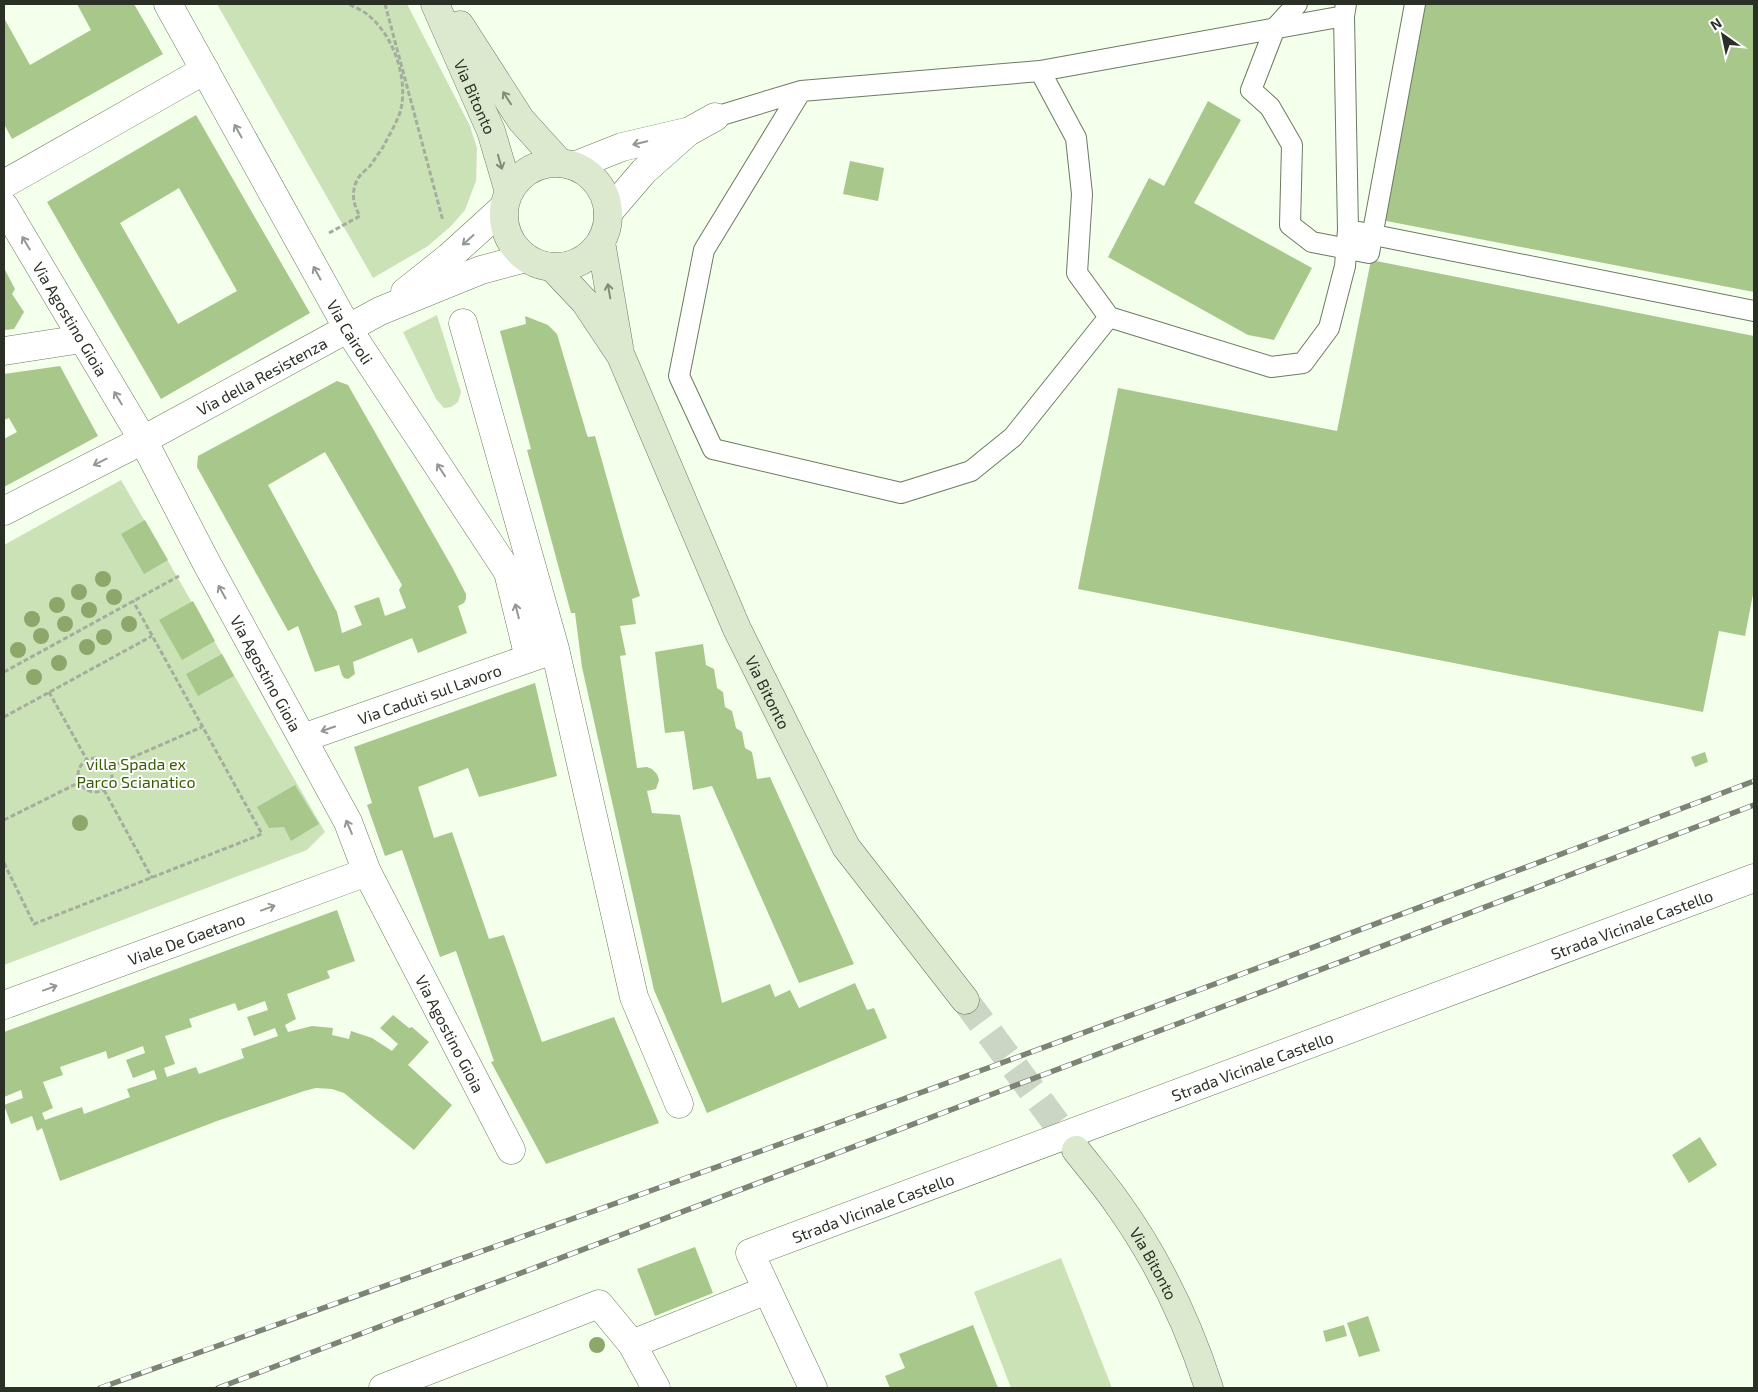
<svg xmlns="http://www.w3.org/2000/svg" width="1758" height="1392" viewBox="0 0 1758 1392" font-family="'Exo 2',sans-serif">
  <rect width="100%" height="100%" fill="#f4ffec"/>
  <!-- green -->
  <path fill="#cbe2b7" d="M217 4H407L470 126 477 148 476 181 465 210 451 226 428 246 373 278Z
    M437 315 461 392 458 402 451 407 444 408 436 399 403 332Z
    M121 480 325 832 307 850 4 965V545Z
    M1061 1258 1112 1388H1011L974 1292Z"/>
  <!-- building -->
  <path fill="#a7c78b" fill-rule="evenodd" d="M77 4H134L163 54 12 139 4 124V18L30 65 91 30Z
    M1418 4H1754V292L1376 219Z
    M1208 101 1241 120 1194 203 1312 268 1274 340 1248 335 1108 257 1149 178 1164 186Z
    M196 115 310 313 161 399 47 202ZM179 188 237 291 178 324 120 223Z
    M850 161 884 168 878 201 843 194Z
    M1371 260 1754 336V589L1745 636 1719 631 1703 712 1078 589 1118 388 1337 431Z
    M4 268 15 289 12 294 24 312 14 329 4 330Z
    M525 316 548 325 557 334 587 435 588 437 595 436 640 596 632 599 636 624 620 626 626 655 620 656 637 768 647 767 652 769 657 774 659 780 656 789 647 791 652 813 680 815 722 1003 770 984 775 997 790 990 799 1008 855 983 867 1010 874 1008 887 1038 707 1113 654 990 582 667 575 613H571L527 450 531 449 500 331 526 324Z
    M60 366 98 436 4 487V439L17 432 9 418 4 420V374Z
    M337 381 348 385 452 567 466 594V599L464 603 458 606 467 633 418 653 412 638 353 662 355 674 348 679 344 678 342 675 339 665 315 672 298 626 288 631 197 467 198 456ZM325 452 402 585 399 590 406 608 385 616 379 597 354 606 362 625 342 633 337 612 268 485Z
    M145 520 168 560 144 574 121 534Z
    M193 601 215 641 182 660 159 620Z
    M703 644 706 665 714 669 717 688 723 692 725 707 732 711 736 728 742 732 745 748 752 752 757 779 770 777 854 964 799 983 712 786 693 790 684 731 665 733 655 652Z
    M222 654 234 676 198 696 186 674Z
    M535 683 557 776 479 797 468 768 418 787 434 838 452 832 489 939 504 935 542 1042 614 1017 659 1123 546 1164 491 1062 494 1061 456 951 440 957 402 850 385 856 367 805 372 803 354 747Z
    M1705 752 1708 762 1695 767 1691 757Z
    M295 785 319 824 291 841 284 827 269 828 257 807Z
    M337 910 355 961 327 971 330 978 287 994 296 1019 285 1025 288 1032 312 1026 333 1028 332 1035 349 1039 351 1031 372 1038 392 1051 398 1044 380 1028 393 1015 409 1028 412 1027 429 1042 408 1065 452 1105 414 1150 344 1093 332 1089 316 1088 304 1091 217 1121 60 1181 42 1128 37 1131 32 1116 11 1124 4 1105 23 1098 21 1090 4 1097V1032ZM265 1001 268 1010 247 1017 254 1036 275 1028 278 1036 241 1049 244 1058 199 1074 196 1067 167 1077 164 1068 175 1064 165 1036 192 1027 189 1019 235 1003 238 1011ZM143 1046 145 1053 126 1060 133 1078 154 1070 157 1079 127 1089 130 1097 84 1114 82 1107 45 1120 42 1113 53 1108 43 1082 63 1075 60 1067 106 1051 108 1059Z
    M1700 1137 1717 1165 1689 1183 1672 1155Z
    M695 1247 713 1293 655 1316 637 1269Z
    M1368 1316 1380 1351 1359 1357 1347 1323Z
    M973 1325 998 1388H890L885 1376 905 1368 899 1354Z
    M1344 1325 1347 1336 1326 1342 1323 1331Z"/>
  <g fill="none" stroke-linecap="round" stroke-linejoin="round">
    <!-- secondary-tunnel -->
    <path stroke="#ccd6c4" stroke-width="28" stroke-dasharray="28 14" stroke-linecap="butt" d="M965 1000 1076 1150"/>
    <!-- lane casing -->
    <g stroke="#6d7b60" stroke-width="22">
      <path id="lane" d="M1297 4 1275 28 1251 90 1270 107 1292 145 1290 225 1312 242 1369 253 1415 4
        M1040 71 1344 16
        M801 91 704 250 679 376 713 449 901 493 971 471 1013 437 1109 317
        M715 117 801 91 1040 71 1076 138 1082 194 1077 273 1109 317 1271 367 1303 363 1329 328 1345 266 1348 230 1344 16 1346 4
        M1359 232 1754 311"/>
    </g>
    <!-- street casing -->
    <g stroke="#6d7b60" stroke-width="29">
      <g id="street">
        <path id="s1" d="M168 4 348 329 508 572 529 658"/>
        <path d="M574 166 622 147 686 132"/>
        <path d="M4 184 205 70"/>
        <path id="s2" d="M4 206 143 440 206 562 348 822 367 872 511 1150"/>
        <path d="M608 213 644 171 688 132 715 117"/>
        <path d="M405 292 449 257 504 207"/>
        <path d="M463 323 555 649 634 997 679 1104"/>
        <path d="M4 351 82 339"/>
        <path id="s3" d="M4 511 143 440 380 311 481 270 526 258"/>
        <path id="s4" d="M303 738 547 652"/>
        <path id="s5" d="M4 1005 367 872"/>
        <path d="M383 1388 599 1304 632 1344"/>
        <path d="M656 1388 632 1344 767 1290"/>
        <path id="s6" d="M813 1388 750 1253 1754 878"/>
      </g>
    </g>
    <!-- secondary casing -->
    <g stroke="#6d7b60" stroke-width="29">
      <g id="secondary">
        <path id="s7" d="M435 4 491 131 509 192"/>
        <path d="M460 25 521 120 560 163"/>
        <circle cx="556" cy="215" r="52"/>
        <path d="M601 242 619 347"/>
        <path id="s8" d="M552 267 585 302 621 356 737 629 846 847 965 1000"/>
        <path id="s9" d="M1076 1150C1090 1168 1105 1185 1118 1204 1158 1260 1188 1323 1209 1388"/>
      </g>
    </g>
    <!-- path -->
    <path stroke="#a4ad9e" stroke-width="3" stroke-dasharray="5 2.5" stroke-linecap="butt" d="M385 4 443 221
      M329 233 360 216C353 204 351 193 357 180 360 174 366 170 370 166 374 160 379 153 383 147 389 135 398 121 401 109 408 77 393 35 368 15 362 10 354 7 348 4
      M4 672 179 576
      M49 692 87 760
      M4 717 152 636
      M78 775a17 17 0 1 1 34 0a17 17 0 1 1-34 0Z
      M110 767 202 727
      M104 790 152 878
      M4 820 80 782
      M4 863 34 924 262 834 133 601"/>
    <!-- lane -->
    <use href="#lane" stroke="#fff" stroke-width="20"/>
    <!-- street -->
    <use href="#street" stroke="#fff" stroke-width="28"/>
    <!-- secondary -->
    <use href="#secondary" stroke="#dce9cf" stroke-width="28"/>
    <!-- rail casing -->
    <g stroke="#7c8476" stroke-width="5.5">
      <path id="rail" d="M100 1388C292 1318 484 1251 675 1182 1036 1052 1396 917 1754 781
        M218 1388 1754 805"/>
    </g>
    <!-- rail -->
    <use href="#rail" stroke="#fff" stroke-width="4" stroke-dasharray="11" stroke-linecap="butt"/>
  </g>
  <!-- trees -->
  <g fill="#8da66a">
    <circle cx="103" cy="579" r="8"/>
    <circle cx="79" cy="592" r="8"/>
    <circle cx="114" cy="597" r="8"/>
    <circle cx="57" cy="605" r="8"/>
    <circle cx="89" cy="610" r="8"/>
    <circle cx="32" cy="619" r="8"/>
    <circle cx="65" cy="624" r="8"/>
    <circle cx="129" cy="624" r="8"/>
    <circle cx="41" cy="636" r="8"/>
    <circle cx="104" cy="637" r="8"/>
    <circle cx="87" cy="647" r="8"/>
    <circle cx="18" cy="650" r="8"/>
    <circle cx="59" cy="663" r="8"/>
    <circle cx="34" cy="677" r="8"/>
    <circle cx="80" cy="823" r="8"/>
    <circle cx="597" cy="1345" r="8"/>
  </g>
  <!-- one-way arrows -->
  <defs><path id="oneway-shaft" d="M-6 0H5M1.5-3L5.5 0L1.5 3" fill="none" stroke-width="1.6" stroke-linecap="round" stroke-linejoin="round" transform="scale(1.25)"/></defs>
  <g stroke="#838c7a">
    <use href="#oneway-shaft" transform="translate(507 98) rotate(-123)"/>
    <use href="#oneway-shaft" transform="translate(500 162) rotate(74)"/>
    <use href="#oneway-shaft" transform="translate(609 291) rotate(-100)"/>
  </g>
  <g stroke="#949892">
    <use href="#oneway-shaft" transform="translate(238 131) rotate(-119)"/>
    <use href="#oneway-shaft" transform="translate(640 143) rotate(167)"/>
    <use href="#oneway-shaft" transform="translate(468 240) rotate(138)"/>
    <use href="#oneway-shaft" transform="translate(26 243) rotate(-121)"/>
    <use href="#oneway-shaft" transform="translate(317 273) rotate(-119)"/>
    <use href="#oneway-shaft" transform="translate(118 398) rotate(-121)"/>
    <use href="#oneway-shaft" transform="translate(100 462) rotate(153)"/>
    <use href="#oneway-shaft" transform="translate(441 470) rotate(-123)"/>
    <use href="#oneway-shaft" transform="translate(222 592) rotate(-119)"/>
    <use href="#oneway-shaft" transform="translate(517 611) rotate(-104)"/>
    <use href="#oneway-shaft" transform="translate(328 729) rotate(161)"/>
    <use href="#oneway-shaft" transform="translate(349 827) rotate(-113)"/>
    <use href="#oneway-shaft" transform="translate(268 908) rotate(-20)"/>
    <use href="#oneway-shaft" transform="translate(50 988) rotate(-20)"/>
  </g>
  <g text-anchor="middle" dominant-baseline="central" stroke-width="4" stroke-linejoin="round" paint-order="stroke">
    <!-- street labels -->
    <g font-size="16" fill="#2a3025" stroke="#fff">
      <text stroke="none"><textPath href="#s7" startOffset="101">Via Bitonto</textPath></text>
      <text stroke="none"><textPath href="#s2" startOffset="131">Via Agostino Gioia</textPath></text>
      <text stroke="none"><textPath href="#s1" startOffset="375">Via Cairoli</textPath></text>
      <text stroke="none"><textPath href="#s3" startOffset="291">Via della Resistenza</textPath></text>
      <text stroke="none"><textPath href="#s2" startOffset="536">Via Agostino Gioia</textPath></text>
      <text stroke="none"><textPath href="#s8" startOffset="480">Via Bitonto</textPath></text>
      <text stroke="none"><textPath href="#s4" startOffset="134">Via Caduti sul Lavoro</textPath></text>
      <text stroke="none"><textPath href="#s6" startOffset="1090">Strada Vicinale Castello</textPath></text>
      <text stroke="none"><textPath href="#s5" startOffset="194">Viale De Gaetano</textPath></text>
      <text stroke="none"><textPath href="#s2" startOffset="941">Via Agostino Gioia</textPath></text>
      <text stroke="none"><textPath href="#s6" startOffset="685">Strada Vicinale Castello</textPath></text>
      <text stroke="none"><textPath href="#s6" startOffset="280">Strada Vicinale Castello</textPath></text>
      <text stroke="none"><textPath href="#s9" startOffset="138">Via Bitonto</textPath></text>
    </g>
    <!-- park labels -->
    <g font-size="16" fill="#385d00" stroke="#fff">
      <text x="136" y="763">villa Spada ex<tspan x="136" dy="18">Parco Scianatico</tspan></text>
    </g>
  </g>
  <!-- border -->
  <rect width="1758" height="1392" fill="none" stroke="#2a3025" stroke-width="10"/>
  <!-- north arrow -->
  <g transform="translate(1723 35) rotate(327)" stroke="#ffffff" stroke-width="4" paint-order="stroke">
  <path d="M0-4L9 19L0 12L-9 19Z" fill="#2a3025"/>
  <text y="-8" font-size="14" font-weight="bold" text-anchor="middle" fill="#2a3025">N</text>
  </g>
</svg>
